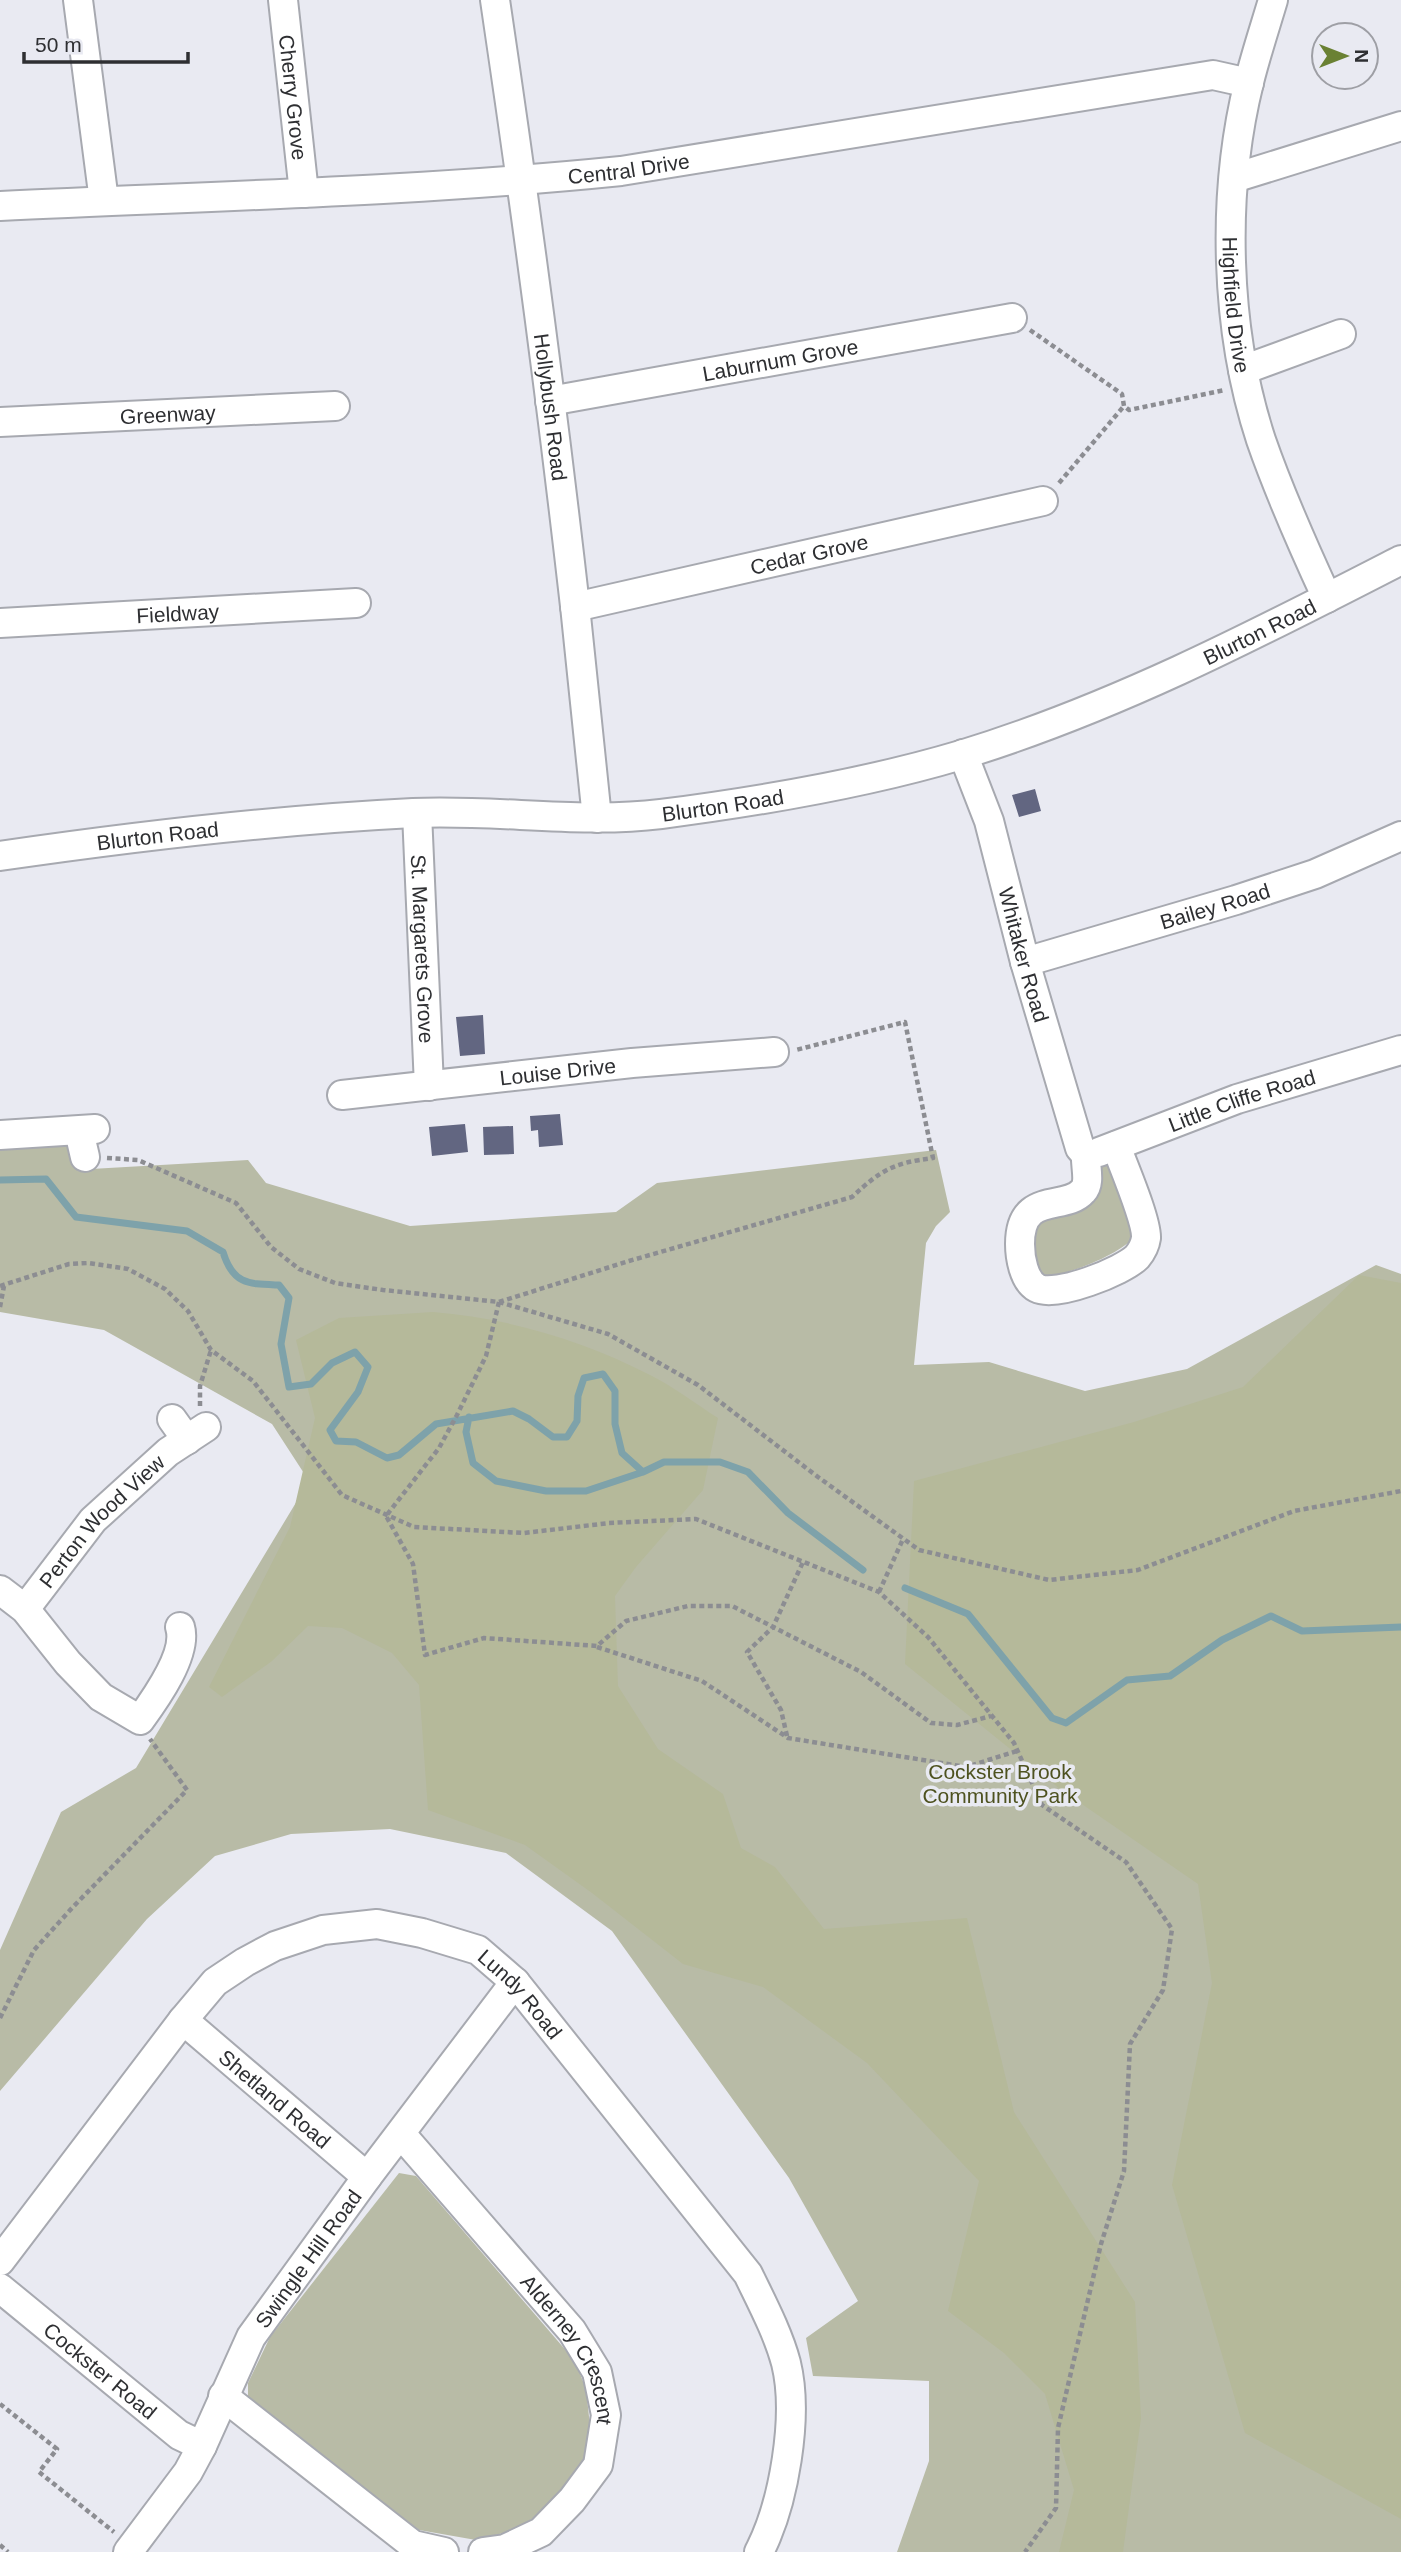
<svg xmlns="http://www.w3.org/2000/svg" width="1401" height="2552" viewBox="0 0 1401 2552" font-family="Arial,sans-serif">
  <rect width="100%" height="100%" fill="#e9eaf2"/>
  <!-- green -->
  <path fill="#b8bba6" d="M85 1122 91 1169 248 1160 266 1183 410 1226 616 1212 657 1183 936 1150 950 1212 936 1226 926 1243 914 1365 989 1362 1085 1391 1187 1369 1376 1265 1401 1274V2552H897L929 2461V2381L813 2376 806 2338 858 2301 789 2178 612 1931 506 1853 390 1829 291 1834 215 1856 147 1919 0 2091V1950L61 1812 136 1768 309 1481 272 1424 104 1330 0 1312V1123Z
    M1108 1152 1134 1225 1132 1239C1121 1253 1059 1281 1041 1274 1038 1272 1036 1270 1033 1267L1034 1215 1095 1175Z
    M399 2173 416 2176 575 2361 586 2389 590 2426 588 2449 573 2480 536 2517 507 2532 476 2540 419 2530 259 2409 248 2396V2383L270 2337Z"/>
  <!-- forest -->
  <path fill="#b5b99a" d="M1359 1275 1401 1283V2519L1245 2433 1172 2185 1212 1983 1198 1884 1060 1789 905 1664 914 1481 1134 1422 1243 1387Z
    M433 1312C507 1318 583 1340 650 1375 674 1387 696 1404 718 1418L703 1490 636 1567 615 1596 618 1686 658 1749 723 1794 741 1848 775 1867 824 1929 967 1918 1014 2112 1135 2302 1141 2418 1123 2552H1059L1074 2490 1045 2394 1004 2353 948 2311 979 2181 867 2063 763 1987 683 1964 592 1893 525 1845 428 1810 419 1685 392 1653 342 1628 308 1626 272 1661 222 1697 209 1687 290 1527 315 1418 296 1340 339 1318Z"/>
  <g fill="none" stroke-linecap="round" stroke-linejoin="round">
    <!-- stream -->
    <path stroke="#7ea2aa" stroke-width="7" d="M0 1180 46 1179 76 1217 187 1231 223 1252C233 1285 249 1284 279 1285L289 1298 281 1344 289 1387 311 1384 332 1363 355 1352 368 1367 358 1392 330 1430 336 1441 356 1442 387 1458 399 1455 436 1424 513 1411 529 1419 553 1437H567L577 1421 578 1396 584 1378 603 1374 615 1391V1424L622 1453 643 1472
      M469 1417 466 1432 473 1463 496 1481 546 1491H586L643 1472 664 1462H720L748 1472 788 1513 863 1570
      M905 1588 968 1614 1052 1718 1066 1723 1127 1680 1170 1676 1222 1640 1271 1616 1302 1631 1401 1627"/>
  </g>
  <!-- building -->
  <path fill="#626681" d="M1035 789 1041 811 1019 817 1012 795Z
    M483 1015 485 1054 460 1056 456 1017Z
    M560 1114 563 1145 539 1147 538 1130 531 1131 530 1116Z
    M465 1124 468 1152 432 1156 429 1127Z
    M513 1126 514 1154 484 1155 483 1127Z"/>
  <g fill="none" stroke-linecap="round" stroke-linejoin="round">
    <!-- minor casing -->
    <g stroke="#a7a9b0" stroke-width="32">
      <g id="minor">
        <path d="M78 0 104 201"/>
        <path id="s1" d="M283 0 304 193"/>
        <path id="s2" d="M495 0C525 202 552 404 575 606 583 677 589 747 597 818"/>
        <path id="s3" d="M1273 0C1265 27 1256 54 1249 82 1221 195 1225 330 1261 440 1280 495 1303 546 1327 598"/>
        <path d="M1234 178 1401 126"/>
        <path id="s4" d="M0 206C207 196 414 192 621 171L1213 75 1249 83"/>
        <path d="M1243 370 1341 334"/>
        <path id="s5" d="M550 401 1012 318"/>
        <path id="s6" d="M0 422 335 406"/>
        <path id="s7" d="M575 607 1043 501"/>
        <path id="s8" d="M0 623 356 603"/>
        <path id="s9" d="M963 754 989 821 1025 962 1080 1148 1086 1155"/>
        <path id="s10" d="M417 813 429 1086"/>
        <path id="s11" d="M0 856C137 836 275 820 413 813 496 809 579 824 661 814 762 801 864 784 961 755 1115 708 1259 633 1401 560"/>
        <path id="s12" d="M1025 962 1236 900 1315 874 1401 836"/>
        <path id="s13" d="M342 1095 632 1063 774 1052"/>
        <path d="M79 1131 85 1157"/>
        <path d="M0 1135 95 1129"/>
        <path id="s14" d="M1099 1152 1237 1099 1401 1050"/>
        <path d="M1086 1155C1085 1166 1091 1183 1083 1191 1065 1212 1020 1190 1020 1244 1020 1258 1024 1281 1037 1288 1056 1298 1123 1271 1137 1257 1142 1251 1145 1245 1146 1238 1147 1221 1123 1165 1116 1146"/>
        <path d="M172 1419 187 1440"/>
        <path d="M0 1590 25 1609 68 1663 101 1697 140 1720C156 1698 188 1653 180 1627"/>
        <path id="s15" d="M25 1609 93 1520 168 1452 206 1427"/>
        <path id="s16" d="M183 2020 367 2177"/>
        <path id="s17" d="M401 2134 572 2331 597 2372 606 2415 598 2465 572 2500 541 2532 505 2549 483 2552"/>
        <path id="s18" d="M0 2261 183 2020 215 1982 245 1962 275 1946 323 1930 377 1924 422 1933 478 1950 515 1982 748 2274C762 2303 778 2333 786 2363 799 2416 784 2504 759 2552"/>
        <path id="s19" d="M0 2288 179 2435 202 2446"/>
        <path d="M223 2396 413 2545 444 2552"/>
        <path id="s20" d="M128 2552 188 2472 202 2446 251 2337 367 2177 515 1982"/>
      </g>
    </g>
    <!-- path -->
    <path stroke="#8c8d92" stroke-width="4.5" stroke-dasharray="5 3.5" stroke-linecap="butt" d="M1030 330 1122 394 1124 406 1129 410 1225 390
      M1059 483 1124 406
      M107 1158 138 1160 236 1203 271 1247 299 1269 335 1283 383 1290 499 1302 608 1334 698 1385 818 1477 919 1550 1049 1580 1138 1570 1294 1511 1401 1491
      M0 1286 69 1264 89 1263 128 1269 165 1289 188 1311 211 1350 253 1381 342 1495 414 1527 524 1533 609 1523 696 1519 879 1592 928 1637 1014 1743 1042 1805 1126 1862 1172 1929 1163 1990 1130 2044 1124 2171 1101 2244 1058 2428 1056 2508 1025 2552
      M499 1302 486 1356 457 1415 439 1448 386 1516 413 1564 425 1655 484 1638 597 1646 626 1621 688 1606H732L861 1672 931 1723 957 1725 991 1716
      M499 1302 629 1261 852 1197C881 1170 893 1163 933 1158L905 1022 796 1050
      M0 1307 4 1286
      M200 1406V1386L211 1350
      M879 1592 903 1539
      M597 1647 702 1681 788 1738 966 1767 1017 1751
      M787 1736 781 1710 747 1652 773 1627 803 1562
      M0 2018 34 1950 72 1908 187 1790 150 1739
      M0 2404 57 2449 39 2472 114 2532
      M0 2545 8 2552"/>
    <!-- minor -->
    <use href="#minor" stroke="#fff" stroke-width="28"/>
  </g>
  <g text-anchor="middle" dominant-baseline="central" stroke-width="7" stroke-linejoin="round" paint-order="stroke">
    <!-- street labels -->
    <g font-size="21" fill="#2e2f32" stroke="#e9eaf2">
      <text stroke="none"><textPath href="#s1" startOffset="98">Cherry Grove</textPath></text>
      <text stroke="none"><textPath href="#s4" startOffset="630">Central Drive</textPath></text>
      <text stroke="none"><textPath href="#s3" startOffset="310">Highfield Drive</textPath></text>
      <text stroke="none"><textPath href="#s5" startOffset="234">Laburnum Grove</textPath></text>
      <text stroke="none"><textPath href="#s2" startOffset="411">Hollybush Road</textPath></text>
      <text stroke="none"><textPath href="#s6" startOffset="168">Greenway</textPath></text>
      <text stroke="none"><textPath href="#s7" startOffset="240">Cedar Grove</textPath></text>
      <text stroke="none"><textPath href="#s8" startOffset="178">Fieldway</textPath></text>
      <text stroke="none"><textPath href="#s11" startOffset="1293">Blurton Road</textPath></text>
      <text stroke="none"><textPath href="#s11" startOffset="726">Blurton Road</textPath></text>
      <text stroke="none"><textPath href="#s11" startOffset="159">Blurton Road</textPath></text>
      <text stroke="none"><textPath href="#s12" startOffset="198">Bailey Road</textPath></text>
      <text stroke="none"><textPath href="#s10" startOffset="136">St. Margarets Grove</textPath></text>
      <text stroke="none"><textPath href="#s9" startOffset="210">Whitaker Road</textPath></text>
      <text stroke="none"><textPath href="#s13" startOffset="217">Louise Drive</textPath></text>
      <text stroke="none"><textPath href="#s14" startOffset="152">Little Cliffe Road</textPath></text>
      <text stroke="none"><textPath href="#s15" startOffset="117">Perton Wood View</textPath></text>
      <text stroke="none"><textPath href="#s18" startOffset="693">Lundy Road</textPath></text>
      <text stroke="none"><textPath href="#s16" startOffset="121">Shetland Road</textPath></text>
      <text stroke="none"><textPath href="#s20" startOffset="346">Swingle Hill Road</textPath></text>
      <text stroke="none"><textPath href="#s17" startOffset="276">Alderney Crescent</textPath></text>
      <text stroke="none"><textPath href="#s19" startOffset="130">Cockster Road</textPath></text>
    </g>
    <!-- park labels -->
    <g font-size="21" fill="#4e5220" stroke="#e9eaf2">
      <text x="1000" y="1771">Cockster Brook<tspan x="1000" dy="24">Community Park</tspan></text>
    </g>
  </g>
  <!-- north arrow -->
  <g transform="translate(1345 56) rotate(90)"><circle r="33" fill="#e9eaf2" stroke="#9e9fa5" stroke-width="2"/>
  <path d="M0-5L12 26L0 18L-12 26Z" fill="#6a8133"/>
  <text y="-10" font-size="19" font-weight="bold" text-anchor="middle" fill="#2e2f32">N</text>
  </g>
  <!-- scale -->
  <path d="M24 52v10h164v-10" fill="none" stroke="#2e2f32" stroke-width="3.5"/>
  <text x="35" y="52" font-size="21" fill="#2e2f32" stroke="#e9eaf2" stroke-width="5" paint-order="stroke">50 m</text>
</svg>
